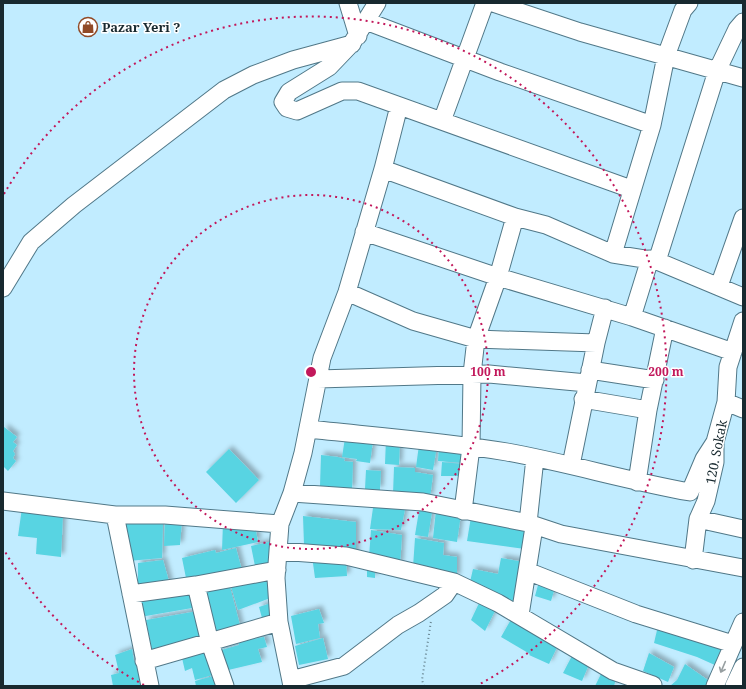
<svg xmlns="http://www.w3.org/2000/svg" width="746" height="689" viewBox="0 0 746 689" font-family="'Noto Serif',serif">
  <defs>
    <filter id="shadow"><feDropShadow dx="3.5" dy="-3.5" stdDeviation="2" flood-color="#0004"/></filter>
  </defs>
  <rect width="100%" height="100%" fill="#c1ecff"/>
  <!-- building -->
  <path fill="#58d4e2" filter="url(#shadow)" d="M4 427 17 437 13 442 17 445 13 451 15 454 13 458 16 461 8 471 3 466Z
    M345 438 373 441 370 463 356 461 357 459 342 457Z
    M386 439 400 440 399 465 385 464Z
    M419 445 437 446 433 470 416 467Z
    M439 446 464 447 463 463 438 461Z
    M229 449 259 480 236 503 206 472Z
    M321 455 338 457 345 459 344 461 353 462 352 490 320 486Z
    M442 462 463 464 462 476H441Z
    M394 467 415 468V472L433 475 430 498 393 494Z
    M366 470 381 471 380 490 365 489Z
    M374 501 406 504 401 530 370 529Z
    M420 505 433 506 428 537 415 535Z
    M22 508 63 514 61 557 36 554 37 538 18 536Z
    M436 510 461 514 457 542 433 538Z
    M303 516 356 522V557L304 545Z
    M471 517 528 529 525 549 467 541Z
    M165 518 182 520 180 545 164 546Z
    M123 520 163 523 162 558 128 561Z
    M223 523 255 526 258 542 222 550Z
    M371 530 402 535 400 566 369 557Z
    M415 538 444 543 443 555 457 557V578L413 567Z
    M269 542 274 568 256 571 251 546Z
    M236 548 243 574 187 583 182 558 215 550 216 553Z
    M312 556 346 557 347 576 315 578Z
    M501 558 524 562 515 603 470 582 473 569 498 574Z
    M163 560 170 585 138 589V563Z
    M367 567H375V578L367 577Z
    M264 576 273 597 238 610 230 583Z
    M540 578 556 584 551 601 535 596Z
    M229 583 241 629 213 638 201 589Z
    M195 589 198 607 140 617V595Z
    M481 599 496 609 485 631 471 620Z
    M271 603 275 615 262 618 259 607Z
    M319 609 324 623 318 624 320 638 296 644 291 616Z
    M198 611 202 639 152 651 146 620Z
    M513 616 560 641 549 664 529 655 530 654 501 637Z
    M658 626 725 647 717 666 697 657 654 643Z
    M254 635V639L264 637 267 647 258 649 262 662 224 671 218 651 239 645 238 640Z
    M323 638 328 659 299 665 295 646Z
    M132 649 134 661 138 660 146 686H113L111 675 119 673 115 655Z
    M208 650 216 674 195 680 192 668 185 671 182 658Z
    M649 653 674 667 668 682 643 671Z
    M573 654 590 662 582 681 563 673Z
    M685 664 712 683 710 686H670L677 680Z
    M601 674 616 679 614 686H595Z
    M217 675 219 686H196L195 681Z"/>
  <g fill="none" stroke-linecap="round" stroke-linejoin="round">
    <!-- minor casing -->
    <g stroke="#517888" stroke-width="19">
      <path id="minor" d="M348 3 358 36
        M377 3 352 43 329 67 289 92 283 102 287 108 297 111 342 91H358L631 189
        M493 3 580 32 743 78
        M366 21 500 72 652 125
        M442 121 485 3
        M383 169 515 217 546 225 613 254 657 261 743 297
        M364 232 498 277 632 317 733 352
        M613 254 652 125 666 56 683 10 689 3
        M657 261 717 71 737 29 743 22
        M719 286 743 218
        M3 288 31 242 74 205 224 90 253 75 293 60 352 44
        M347 292 413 321 476 339 596 343 605 308
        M632 317 650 259
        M590 370 655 380
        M318 379 489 374 587 383
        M583 399 648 410
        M726 402 743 409
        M308 429C374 436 441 441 507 452 568 463 628 481 690 492L704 459 715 442
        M571 465 596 343
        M637 482 648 410 665 328
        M292 493 423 502 528 523 561 534 743 568
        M3 501 115 515H165L280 524
        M463 511 471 447 472 374 476 339 498 277 515 217
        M115 515 150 686
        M698 519 743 529
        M528 523 535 458
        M279 551 346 556 454 582 498 603 613 671 653 685
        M693 560 698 519 706 501 715 462V442L726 402 728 367 743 321
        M527 571 636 614 733 644
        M196 585 210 643 225 686
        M131 594 196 585 277 570
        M520 615 534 527
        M144 661 279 622
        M291 680 344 666 398 625 419 613 445 595 454 582
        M292 686 279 622 276 578 280 524 292 493 303 453 322 358 347 292 383 169 399 106
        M715 686 743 622
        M734 686 743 667"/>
    </g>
    <!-- path -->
    <path stroke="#66838f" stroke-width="2" stroke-dasharray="1 3" stroke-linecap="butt" d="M424 686 422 680 431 621"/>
    <!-- minor -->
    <use href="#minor" stroke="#fff" stroke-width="17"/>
  </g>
  <!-- one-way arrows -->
  <defs><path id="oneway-shaft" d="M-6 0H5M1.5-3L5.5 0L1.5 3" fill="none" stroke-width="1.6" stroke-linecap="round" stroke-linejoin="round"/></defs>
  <use stroke="#979fa1" href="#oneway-shaft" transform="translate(723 667) rotate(113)"/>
  <!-- distance rings -->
  <g fill="none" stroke="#c2185b" stroke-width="2" stroke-dasharray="2 4">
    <circle cx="311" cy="372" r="177"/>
    <path d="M144 685A355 355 0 0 1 4 550M4 194A355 355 0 1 1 478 685"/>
  </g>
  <!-- icons -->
  <defs>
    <g id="shop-ring" transform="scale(1)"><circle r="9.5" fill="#fff" stroke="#914a26" stroke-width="1.5"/><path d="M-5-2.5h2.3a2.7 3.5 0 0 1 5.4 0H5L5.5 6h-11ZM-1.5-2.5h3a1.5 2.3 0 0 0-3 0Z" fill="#914a26"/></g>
  </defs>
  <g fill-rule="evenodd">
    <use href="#shop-ring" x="88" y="27"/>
  </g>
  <g text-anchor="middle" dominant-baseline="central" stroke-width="3" stroke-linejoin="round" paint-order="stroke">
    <!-- poi labels -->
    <g font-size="13" font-weight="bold" fill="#18292f" stroke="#fff" text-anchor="start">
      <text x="102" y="27">Pazar Yeri ?</text>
    </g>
    <!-- street labels -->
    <g font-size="13" fill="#18292f" stroke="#fff">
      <text transform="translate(716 452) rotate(-79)">120. Sokak</text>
    </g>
  </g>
  <circle cx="311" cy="372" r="6" fill="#c2185b" stroke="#fff" stroke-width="2"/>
  <g font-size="12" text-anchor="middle" font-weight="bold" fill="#c2185b" stroke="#fff" stroke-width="3" stroke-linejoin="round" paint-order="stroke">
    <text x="488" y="376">100 m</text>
    <text x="666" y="376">200 m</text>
  </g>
  <!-- border -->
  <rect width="746" height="689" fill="none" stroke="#18292f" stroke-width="8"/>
</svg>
